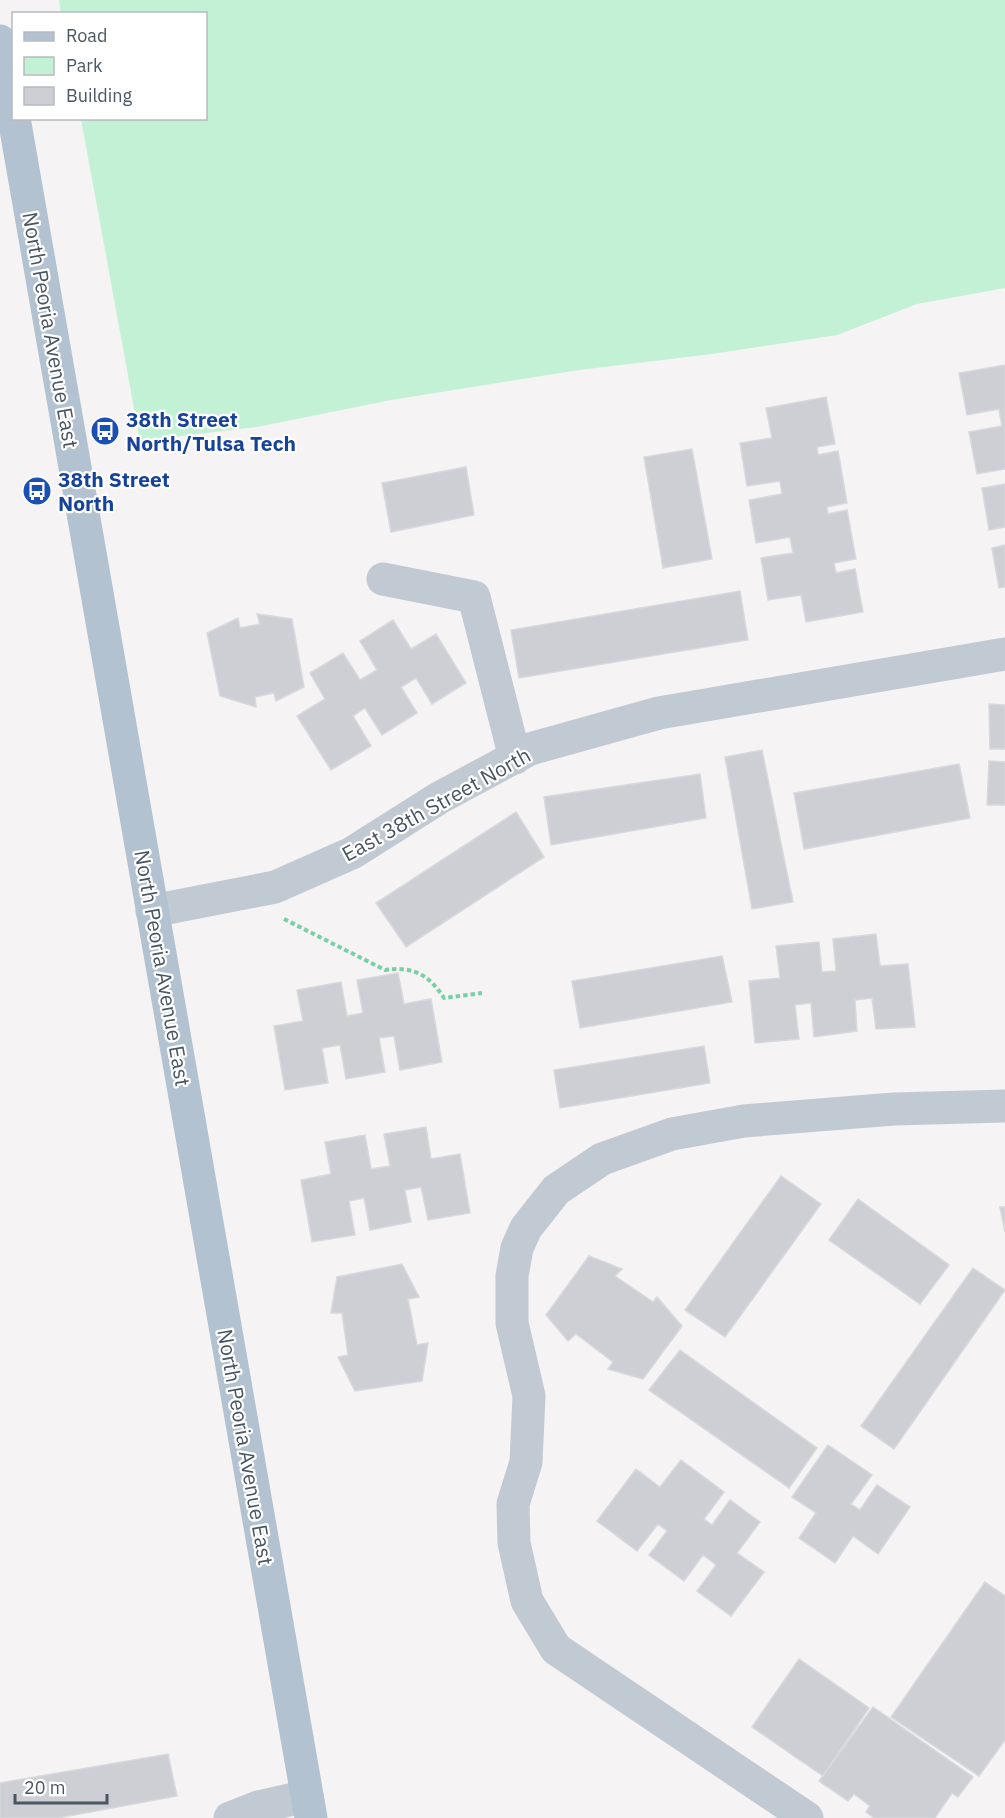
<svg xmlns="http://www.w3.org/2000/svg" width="1005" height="1818" viewBox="0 0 1005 1818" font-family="'IBM Plex Sans',sans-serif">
  <rect width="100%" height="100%" fill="#f5f3f3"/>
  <!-- green -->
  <path fill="#c3f1d5" d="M59 0H1005V288L917 304 837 335 712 354 579 370 391 400 257 427 140 441 81 119 206 118V14L61 13Z"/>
  <!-- building -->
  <path fill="#cdcfd5" stroke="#d7d9de" stroke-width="1.5" d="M1005 365V469L977 474 969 432 1002 426 999 409 967 415 959 373Z
    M826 397 835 444 817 447 818 455 838 451 847 503 827 507 828 514 847 510 856 559 834 563 836 573 855 569 863 612 806 622 801 595 768 600 761 558 793 553 790 537 756 543 749 500 782 494 780 481 747 486 740 443 772 438 766 408Z
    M692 449 712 559 663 568 644 457Z
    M466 467 474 515 391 532 382 483Z
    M1005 484V527L989 530 982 488Z
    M1005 545V587L999 588 992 548Z
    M740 591 748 640 519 678 511 630Z
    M257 614 292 619 304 687 276 701 274 693 255 697 256 707 220 696 207 633 238 618 240 628 260 624Z
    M393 620 411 649 436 634 466 683 432 704 416 678 401 687 417 713 382 735 365 708 353 716 371 746 331 770 297 716 325 699 310 673 343 653 360 680 377 670 360 641Z
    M989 704 1005 705V749H990Z
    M762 750 793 902 752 909 725 757Z
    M989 761 1005 762V805H987Z
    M959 764 970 818 804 849 794 793Z
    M700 774 706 818 551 845 544 797Z
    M516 812 544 857 406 947 376 903Z
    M876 934 880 966 908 964 915 1027 876 1029 872 998 855 1000 857 1031 814 1037 811 1003 795 1005 799 1039 755 1043 749 981 780 978 776 946 819 942 822 972 836 971 833 939Z
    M722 956 732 1002 580 1028 572 981Z
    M398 973 404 1004 431 999 442 1062 400 1070 394 1036 379 1038 385 1072 346 1079 340 1045 322 1048 328 1083 285 1090 274 1026 303 1021 297 990 341 982 347 1016 363 1013 357 980Z
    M704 1046 710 1083 560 1108 554 1070Z
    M426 1127 431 1159 460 1154 470 1213 428 1220 421 1187 405 1190 411 1222 370 1230 364 1198 349 1201 355 1235 312 1242 301 1180 331 1174 325 1142 365 1135 371 1169 390 1166 384 1134Z
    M781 1176 821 1204 725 1337 685 1310Z
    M858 1199 949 1265 920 1304 829 1240Z
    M1000 1207H1005V1232Z
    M589 1256 622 1269 615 1276 653 1302 657 1297 682 1326 643 1379 608 1369 613 1362 576 1334 568 1341 546 1315Z
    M402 1264 419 1297 408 1299 417 1345 428 1343 422 1381 355 1391 338 1357 348 1355 342 1313H331L337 1277Z
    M973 1268 1005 1290 894 1449 861 1426Z
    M680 1350 817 1448 789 1488 649 1390Z
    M828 1445 872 1475 851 1504 860 1510 877 1485 910 1507 878 1554 853 1536 835 1563 799 1538 816 1513 792 1497Z
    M681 1460 724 1492 704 1519 712 1525 730 1500 760 1522 737 1553 764 1572 731 1616 697 1591 716 1565 703 1555 684 1581 649 1555 667 1531 658 1524 637 1551 597 1521 636 1469 660 1487Z
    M985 1582 1005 1596V1740L979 1776 891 1717Z
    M799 1659 869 1708 823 1776 752 1727Z
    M873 1707 973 1777 958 1797 952 1793 935 1818H874L866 1812 870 1806 854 1794 848 1801 819 1781Z
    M168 1754 177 1796 58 1818H0V1783Z"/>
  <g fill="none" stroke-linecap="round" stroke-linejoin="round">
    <!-- path -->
    <path stroke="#7ad0a6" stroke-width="4" stroke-dasharray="4.5 3" stroke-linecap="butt" d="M284 919 385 970C414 966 429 975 444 998L482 993"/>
    <!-- minor -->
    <path stroke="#c1cad2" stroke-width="33" d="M383 579 474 597 515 758
      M152 911 275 887 352 853 439 798 530 749 659 713 1005 654
      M230 1818 258 1807 307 1796
      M807 1818 556 1649 527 1601 514 1543 513 1504 526 1462 529 1396 512 1323V1276L517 1248 526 1228 556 1190 602 1159 672 1134 744 1121 894 1109 1005 1106"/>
    <!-- major -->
    <path stroke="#b3c2d1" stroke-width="33" d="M0 41 14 116
      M14 118 311 1818"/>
  </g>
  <!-- icons -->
  <defs>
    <g id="bus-disc" transform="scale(1.5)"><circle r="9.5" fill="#1a4fb4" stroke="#fff"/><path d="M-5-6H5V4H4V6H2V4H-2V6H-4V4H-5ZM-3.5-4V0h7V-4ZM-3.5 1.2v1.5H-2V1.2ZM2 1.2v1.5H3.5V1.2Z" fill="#fff"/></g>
  </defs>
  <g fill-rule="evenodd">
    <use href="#bus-disc" x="105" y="431"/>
    <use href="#bus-disc" x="37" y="491"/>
  </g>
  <g text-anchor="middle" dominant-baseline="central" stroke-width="4.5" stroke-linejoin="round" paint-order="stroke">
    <!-- street labels -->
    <g font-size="21" fill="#4a5661" stroke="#fff">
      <text transform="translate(51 330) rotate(80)">North Peoria Avenue East</text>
      <text transform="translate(436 804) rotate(-29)">East 38th Street North</text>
      <text transform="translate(163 968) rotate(80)">North Peoria Avenue East</text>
      <text transform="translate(246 1447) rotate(80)">North Peoria Avenue East</text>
    </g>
    <!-- transit labels -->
    <g font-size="21" font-weight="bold" fill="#164399" stroke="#fff" text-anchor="start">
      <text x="126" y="419">38th Street<tspan x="126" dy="24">North/Tulsa Tech</tspan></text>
      <text x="58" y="479">38th Street<tspan x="58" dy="24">North</tspan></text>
    </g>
  </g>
  <!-- legend -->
  <rect x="12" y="12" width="195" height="108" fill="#ffffff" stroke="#b7bbc0" stroke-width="1.5"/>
  <rect x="24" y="32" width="30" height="9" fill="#b3c2d1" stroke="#b7bbc0" stroke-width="1.5"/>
  <text x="66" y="42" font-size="18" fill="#4a5661">Road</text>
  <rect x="24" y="57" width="30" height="18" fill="#c3f1d5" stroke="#b7bbc0" stroke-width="1.5"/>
  <text x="66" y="72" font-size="18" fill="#4a5661">Park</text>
  <rect x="24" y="87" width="30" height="18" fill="#cdcfd5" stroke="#b7bbc0" stroke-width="1.5"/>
  <text x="66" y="102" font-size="18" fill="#4a5661">Building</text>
  <!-- scale -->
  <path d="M15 1794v9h92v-9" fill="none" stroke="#4a5661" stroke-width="3"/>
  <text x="24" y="1794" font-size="18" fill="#4a5661" stroke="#ffffff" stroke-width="4.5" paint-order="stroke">20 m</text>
</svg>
